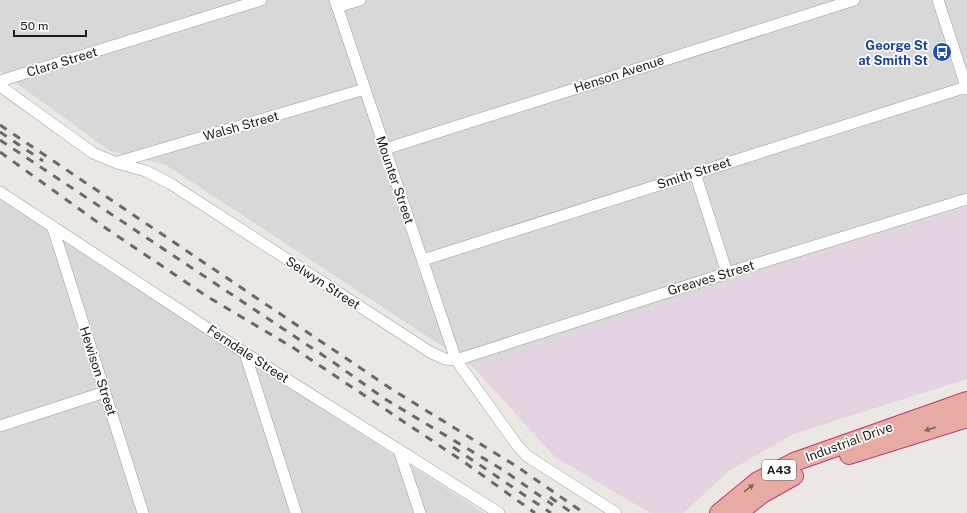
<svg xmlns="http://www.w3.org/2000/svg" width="967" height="513" viewBox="0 0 967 513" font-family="'Public Sans',sans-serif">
  <rect width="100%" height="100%" fill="#ebe7e2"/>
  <!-- residential -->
  <path fill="#d9d8d8" d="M0 0H967V206L471 365 166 165 110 151 0 71Z
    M0 200 484 513H0Z"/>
  <!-- industrial -->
  <path fill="#e4d4e2" d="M967 206V379L793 434 729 471 683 513H650L555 457 471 365Z"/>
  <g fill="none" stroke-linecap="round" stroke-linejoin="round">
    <!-- minor casing -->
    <g stroke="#9c9c9c" stroke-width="12">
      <path id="minor" d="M335 0 456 360 517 445 527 456 616 513
        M938 0 967 89
        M337 7 360 0
        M0 81 261 0
        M0 86 93 153 117 163 146 171 171 184 430 352 445 359 456 360 727 273 967 199
        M385 149 854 0
        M118 162 365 89
        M695 173 727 273
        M0 192 245 353 499 513
        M53 228 143 513
        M423 260 966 87
        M245 353 296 513
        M0 426 105 392
        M399 450 420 513"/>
    </g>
    <!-- trunk casing -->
    <g stroke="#c13674" stroke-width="20">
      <path id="trunk" d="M849 455 967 418
        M719 513 758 481 794 462 967 401
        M738 513 762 494 794 476"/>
    </g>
    <!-- minor -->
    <use href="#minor" stroke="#fff" stroke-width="11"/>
    <!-- trunk -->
    <use href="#trunk" stroke="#e6aca4" stroke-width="18"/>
    <!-- rail -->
    <path stroke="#696969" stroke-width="3" stroke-dasharray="8 8" stroke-linecap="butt" d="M0 125 393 390 516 466 584 513
      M0 132 43 161
      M0 140 333 362 385 399 503 470 553 505
      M0 152 107 229 208 297 292 347 464 462 535 513
      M453 447 551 513
      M550 497 572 513"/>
  </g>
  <!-- one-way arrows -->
  <defs><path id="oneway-solid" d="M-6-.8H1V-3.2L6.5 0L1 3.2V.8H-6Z"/></defs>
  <g fill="#806460">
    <use href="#oneway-solid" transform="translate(930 429) rotate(163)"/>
    <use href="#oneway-solid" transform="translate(749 488) rotate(-36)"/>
  </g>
  <!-- icons -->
  <defs>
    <g id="bus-disc" transform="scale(1)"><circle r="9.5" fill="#1a4fb4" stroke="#fff"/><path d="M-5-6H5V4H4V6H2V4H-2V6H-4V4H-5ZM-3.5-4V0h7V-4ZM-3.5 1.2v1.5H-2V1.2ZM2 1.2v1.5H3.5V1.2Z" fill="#fff"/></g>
  </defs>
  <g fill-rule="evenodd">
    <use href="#bus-disc" x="942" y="52"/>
  </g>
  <g text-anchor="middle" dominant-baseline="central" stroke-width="3.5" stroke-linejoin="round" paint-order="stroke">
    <!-- shield labels -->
    <rect fill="#fff" stroke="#5f5f5f" stroke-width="1" x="762" y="460" width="34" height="20" rx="3"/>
    <g font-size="12" font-weight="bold" fill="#1b1b1b">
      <text x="779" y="470">A43</text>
    </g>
    <!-- transit labels -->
    <g font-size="13" font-weight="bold" fill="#164399" stroke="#fff" text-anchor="end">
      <text x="928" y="45">George St<tspan x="928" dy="15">at Smith St</tspan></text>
    </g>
    <!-- street labels -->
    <g font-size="13" fill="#1b1b1b" stroke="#fff">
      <text transform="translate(62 62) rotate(-17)">Clara Street</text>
      <text transform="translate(619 74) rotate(-18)">Henson Avenue</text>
      <text transform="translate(241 126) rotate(-16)">Walsh Street</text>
      <text transform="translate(694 173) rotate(-18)">Smith Street</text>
      <text transform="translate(395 180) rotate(71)">Mounter Street</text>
      <text transform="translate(711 278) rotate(-17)">Greaves Street</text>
      <text transform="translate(323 283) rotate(33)">Selwyn Street</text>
      <text transform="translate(248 354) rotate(33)">Ferndale Street</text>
      <text transform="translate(98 371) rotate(72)">Hewison Street</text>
      <text transform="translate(849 442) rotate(-20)">Industrial Drive</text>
    </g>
  </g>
  <!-- scale -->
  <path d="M14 30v6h72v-6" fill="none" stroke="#1b1b1b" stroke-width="2"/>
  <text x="20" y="30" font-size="12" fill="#1b1b1b" stroke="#ffffff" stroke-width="3" paint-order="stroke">50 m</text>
</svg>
